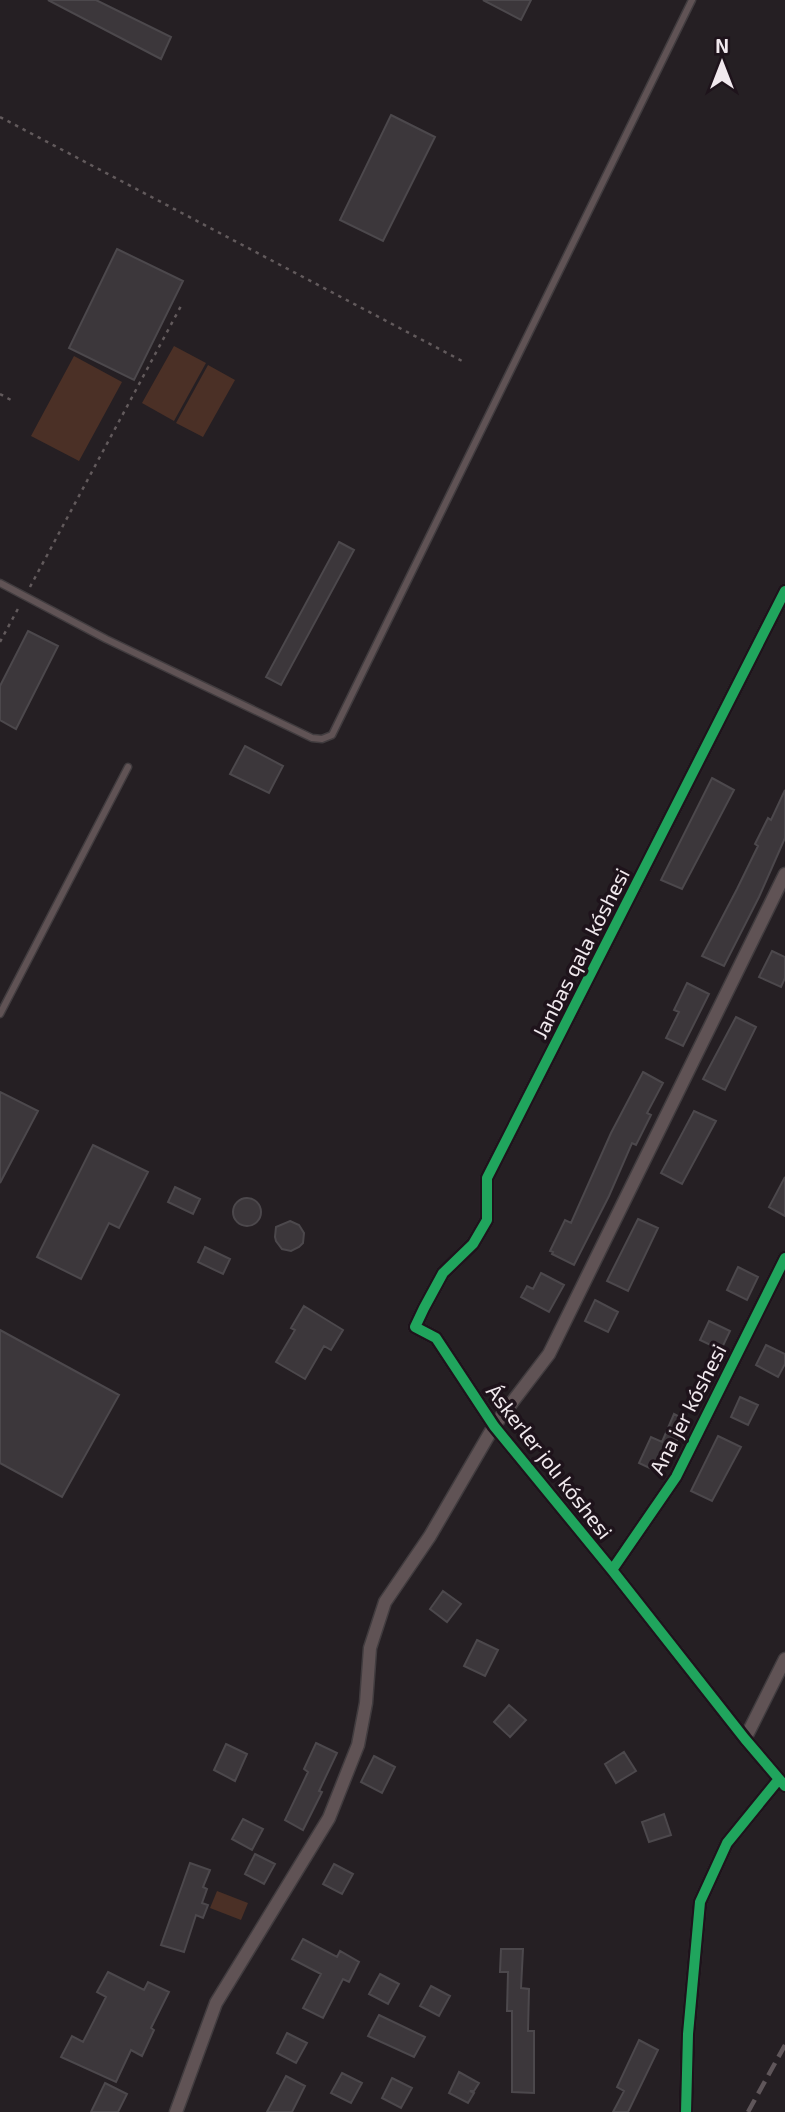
<svg xmlns="http://www.w3.org/2000/svg" width="785" height="2112" viewBox="0 0 785 2112" font-family="'Exo 2',sans-serif">
  <rect width="100%" height="100%" fill="#251f23"/>
  <!-- green -->
  <path fill="#4b3026" d="M174 346 206 363 174 421 142 403Z
    M74 356 122 382 79 461 31 436Z
    M208 365 235 380 203 437 176 423Z
    M217 1891 248 1903 241 1920 210 1908Z"/>
  <!-- building -->
  <path fill="#3c373b" stroke="#4c484c" stroke-width="2" d="M48 0H96L171 37 161 59Z
    M483 0H531L521 20Z
    M391 115 435 137 383 241 340 220Z
    M117 249 183 281 134 380 69 348Z
    M339 542 354 550 281 685 266 677Z
    M28 631 58 646 16 729 0 720V686Z
    M245 746 283 766 269 793 230 774Z
    M712 778 734 790 682 889 661 880Z
    M785 790V838L759 897 724 966 702 956 737 889 758 846 755 844 768 818 771 820Z
    M772 951 785 957V978L781 987 759 977Z
    M687 983 709 994 683 1046 666 1038 679 1012 674 1010Z
    M736 1017 756 1027 725 1090 703 1079Z
    M643 1072 663 1083 647 1113 651 1115 636 1145 632 1143 609 1196 574 1265 552 1254 553 1252 550 1251 565 1220 571 1223 611 1133Z
    M0 1092 38 1111 0 1183Z
    M694 1111 716 1121 682 1184 661 1173Z
    M93 1145 148 1172 119 1228 109 1223 81 1279 37 1257Z
    M785 1177V1216L769 1207Z
    M175 1187 200 1199 193 1214 168 1202Z
    M233 1212a14 14 0 1 1 28 0a14 14 0 1 1-28 0Z
    M638 1219 658 1228 628 1291 607 1281Z
    M290 1221 299 1225 304 1233 303 1243 299 1247 291 1251 282 1249 276 1241 275 1237 276 1227Z
    M205 1247 230 1259 223 1274 198 1262Z
    M738 1267 758 1277 747 1300 727 1290Z
    M541 1273 564 1285 549 1312 521 1297 527 1286 533 1289Z
    M595 1300 618 1312 608 1332 585 1321Z
    M304 1306 343 1330 331 1350 324 1346 305 1379 276 1362 295 1330 291 1328Z
    M709 1321 730 1331 721 1350 700 1340Z
    M0 1330 119 1395 62 1497 0 1463Z
    M766 1345 785 1354V1364L778 1377 756 1365Z
    M740 1397 758 1405 748 1425 731 1417Z
    M674 1414 687 1421 660 1473 639 1463 651 1437 662 1442Z
    M718 1436 741 1447 712 1501 691 1491Z
    M443 1591 461 1604 447 1622 430 1609Z
    M477 1640 498 1650 485 1676 464 1666Z
    M509 1705 526 1720 510 1737 494 1722Z
    M316 1743 337 1753 319 1791 322 1792 303 1830 285 1820 308 1772 304 1769Z
    M226 1744 247 1754 235 1781 214 1770Z
    M624 1752 636 1771 616 1783 605 1764Z
    M374 1756 395 1767 382 1793 361 1782Z
    M664 1814 671 1835 649 1842 642 1822Z
    M243 1819 263 1829 252 1850 232 1839Z
    M255 1854 275 1864 264 1884 245 1874Z
    M190 1863 210 1870 203 1887 207 1889 202 1903 208 1905 203 1918 196 1915 184 1952 161 1945Z
    M334 1864 353 1874 342 1894 323 1884Z
    M303 1939 337 1957 340 1951 359 1962 349 1982 343 1979 323 2018 303 2008 321 1974 292 1959Z
    M501 1949H523L521 1988 529 1989 528 2031H534V2093L512 2092V2011H507L508 1972H500Z
    M108 1972 144 1990 148 1982 169 1992 151 2028 154 2030 142 2056 131 2050 116 2082 61 2057 72 2036 83 2042 106 1997 97 1992Z
    M380 1974 399 1984 388 2004 369 1994Z
    M431 1986 450 1996 439 2016 420 2006Z
    M379 2015 425 2037 414 2057 368 2036Z
    M287 2033 307 2043 296 2063 277 2053Z
    M639 2040 658 2050 628 2112H613L624 2091 617 2087Z
    M459 2072 479 2083 474 2091H470L474 2093 468 2103 449 2093Z
    M342 2073 362 2083 351 2103 331 2093Z
    M286 2076 305 2086 292 2112H267Z
    M392 2078 412 2088 401 2108 382 2098Z
    M105 2083 127 2094 118 2112H91Z"/>
  <g fill="none" stroke-linecap="round" stroke-linejoin="round">
    <!-- service casing -->
    <g stroke="#413c3f" stroke-width="9">
      <path id="service" d="M0 583 106 639 312 738 322 739 332 735 692 0
        M0 1014 128 767"/>
    </g>
    <!-- minor casing -->
    <g stroke="#413c3f" stroke-width="15">
      <path id="minor" d="M785 591 487 1178V1220L473 1244 443 1273 424 1308 415 1327 436 1338 494 1426 612 1570 745 1739 785 1786
        M612 1570 676 1477 785 1258
        M745 1739 785 1659
        M176 2112 216 2003 329 1818 358 1745 366 1703 370 1648 385 1602 430 1536 494 1426 549 1354 785 874
        M686 2112 688 2034 700 1902 727 1843 779 1779"/>
    </g>
    <!-- path -->
    <path stroke="#625a5c" stroke-width="2.5" stroke-dasharray="3.5 5" stroke-linecap="butt" d="M0 117 464 362
      M0 394 11 400
      M30 587 181 306
      M0 642 20 605"/>
    <!-- service -->
    <use href="#service" stroke="#605355" stroke-width="6"/>
    <!-- minor -->
    <use href="#minor" stroke="#605355" stroke-width="12"/>
    <!-- rail -->
    <path stroke="#5f565a" stroke-width="4.5" stroke-dasharray="14 7" stroke-linecap="butt" d="M748 2112 785 2045"/>
    <!-- cycleway casing -->
    <g stroke="#1e131b" stroke-width="15">
      <path id="cycleway" d="M785 591 487 1178V1220L473 1244 443 1273 424 1308 415 1327 436 1338 494 1426 612 1570 745 1739 785 1786
        M612 1570 676 1477 785 1258
        M686 2112 688 2034 700 1902 727 1843 779 1779"/>
    </g>
    <!-- cycleway -->
    <use href="#cycleway" stroke="#20a55d" stroke-width="10"/>
  </g>
  <g text-anchor="middle" dominant-baseline="central" stroke-width="7" stroke-linejoin="round" paint-order="stroke">
    <!-- street labels -->
    <g font-size="21" fill="#f1e9ee" stroke="#1e131b">
      <text transform="translate(580 953) rotate(-63)">Janbas qala kóshesi</text>
      <text transform="translate(687 1409) rotate(-63)">Ana jer kóshesi</text>
      <text transform="translate(550 1461) rotate(52)">Áskerler jolı kóshesi</text>
    </g>
  </g>
  <!-- north arrow -->
  <g transform="translate(722 63)" stroke="#1e131b" stroke-width="5" paint-order="stroke">
  <path d="M0-5L12 26L0 18L-12 26Z" fill="#f1e9ee"/>
  <text y="-10" font-size="19" font-weight="bold" text-anchor="middle" fill="#f1e9ee">N</text>
  </g>
</svg>
